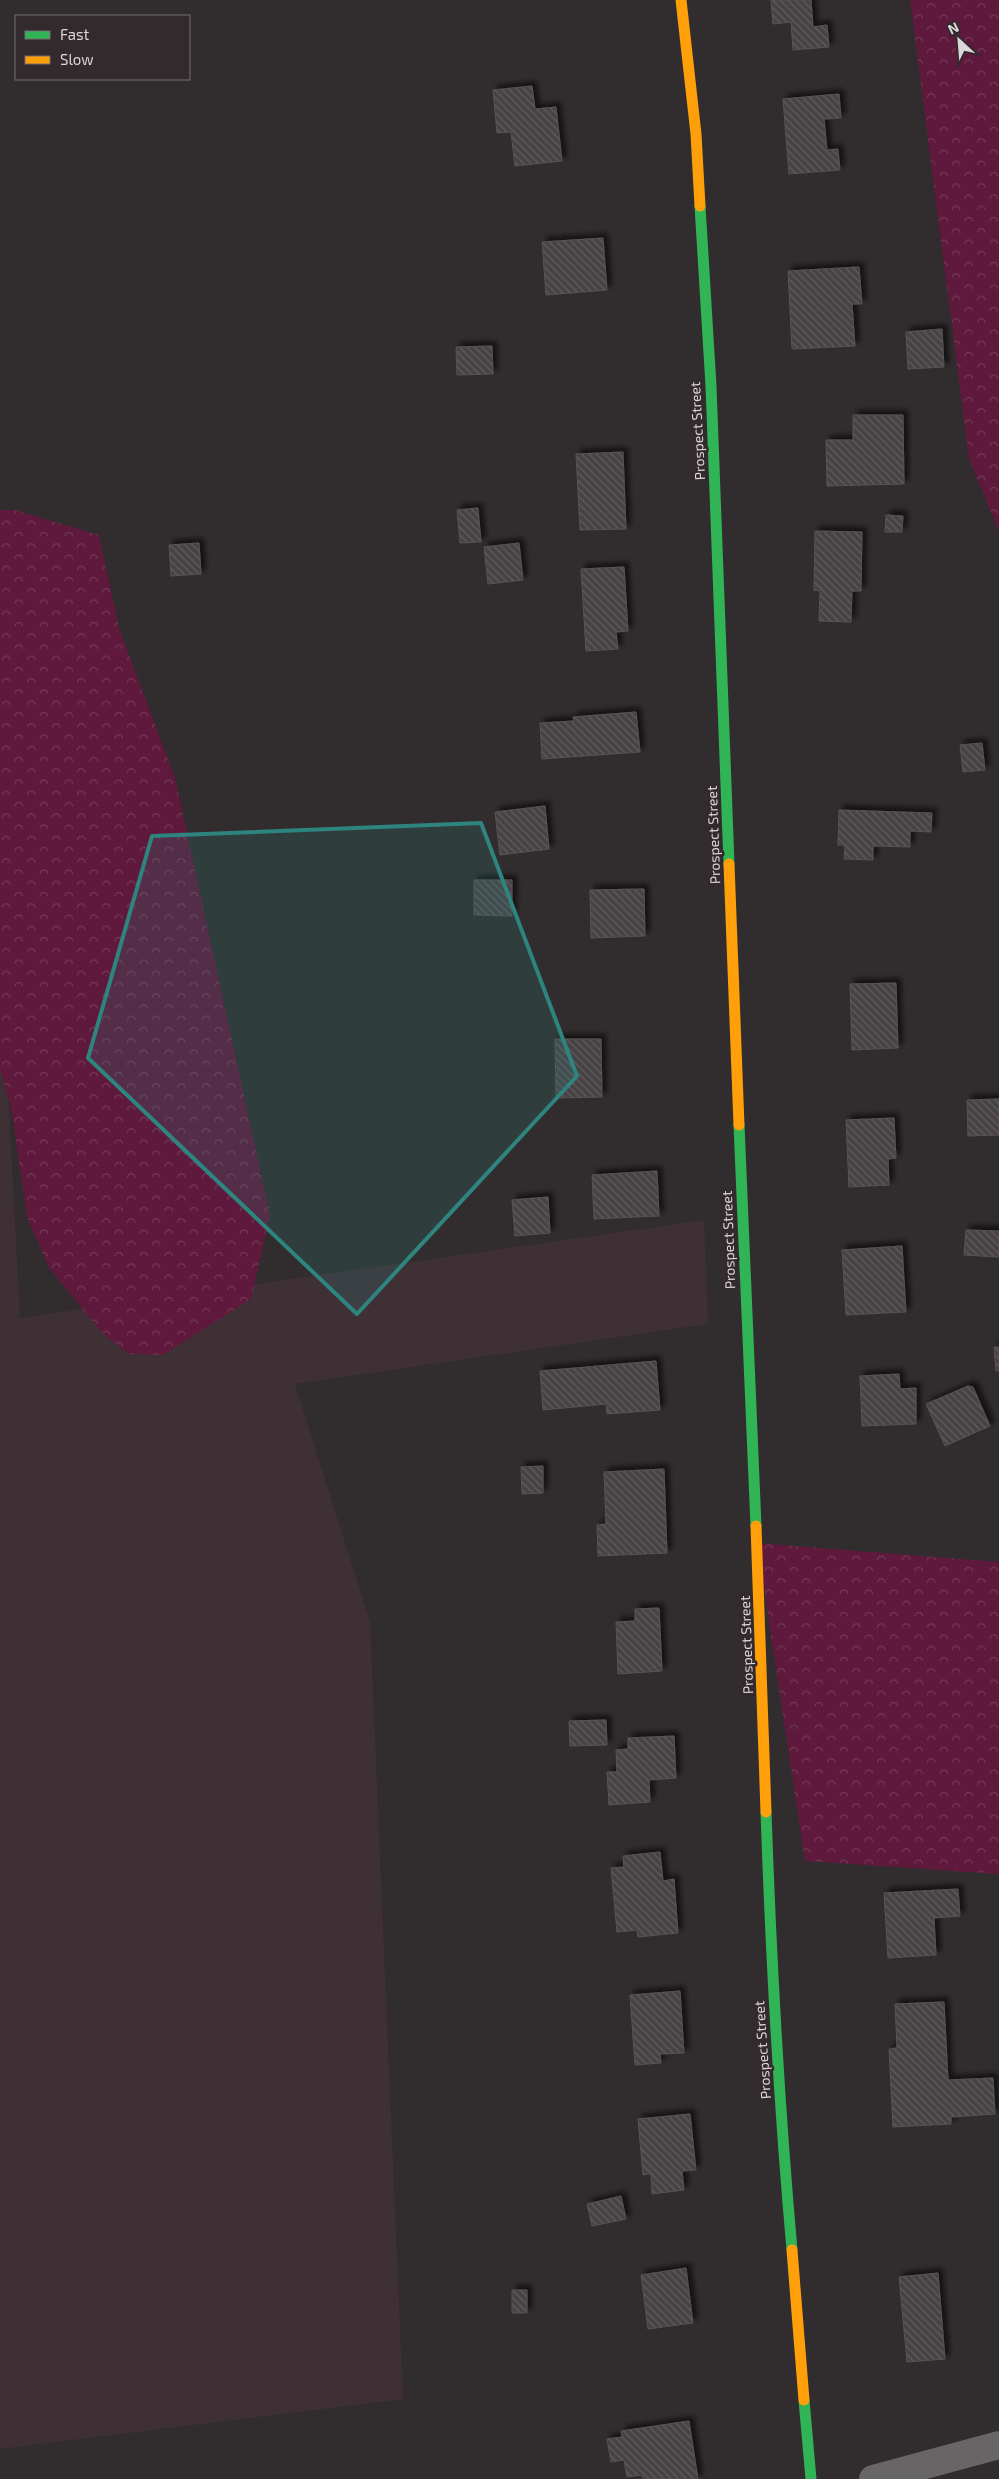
<svg xmlns="http://www.w3.org/2000/svg" width="999" height="2479" viewBox="0 0 999 2479" font-family="'Exo 2',sans-serif">
  <defs>
    <pattern id="forest-crowns" width="20" height="18" patternUnits="userSpaceOnUse" patternTransform="scale(1.25)"><rect width="20" height="18" fill="#5e193c"/><path d="M2 6a3 3 0 1 1 6 0M12 15a3 3 0 1 1 6 0" fill="none" stroke="#743a57"/></pattern>
    <pattern id="building-back-hatch" width="6" height="6" patternUnits="userSpaceOnUse" patternTransform="scale(1.25)"><rect width="6" height="6" fill="#474244"/><path d="M-1 5l2 2M0 0l6 6M5-1l2 2" fill="none" stroke="#615d5e"/></pattern>
    <filter id="shadow"><feDropShadow dx="4.5" dy="-4.5" stdDeviation="2.5" flood-color="#0009"/></filter>
  </defs>
  <rect width="100%" height="100%" fill="#312c2e"/>
  <!-- built -->
  <path fill="#3f3036" d="M0 937 20 1318 704 1220 708 1324 295 1384 370 1622 403 2399 0 2449Z"/>
  <!-- forest -->
  <path fill="url(#forest-crowns)" d="M910 0H999V532L969 459Z
    M0 510H15L99 535 119 628 175 778 270 1215 251 1299 163 1355 129 1354 104 1335 49 1268 27 1217 11 1107 0 1069Z
    M757 1543 999 1562V1874L805 1861Z"/>
  <!-- building -->
  <path fill="url(#building-back-hatch)" stroke="#585354" filter="url(#shadow)" d="M771 0H811L813 27 827 25 829 47 793 50 791 22 773 24Z
    M532 86 535 109 556 107 562 161 515 166 511 132 497 133 493 90Z
    M839 94 841 118 824 119 827 150 838 149 840 170 789 174 783 99Z
    M603 238 607 290 546 295 542 242Z
    M859 267 862 304H852L855 346 792 349 788 271Z
    M942 329 944 367 908 369 906 332Z
    M492 346 493 374 457 375 456 347Z
    M853 415H903L904 484 827 486 826 440H853Z
    M623 452 626 529 580 530 576 454Z
    M478 508 481 542 460 543 457 510Z
    M886 515 903 516 902 532H885Z
    M815 531 862 532 861 591H852L851 622 819 621 820 591 814 590Z
    M199 543 201 574 171 576 169 545Z
    M519 543 523 580 488 584 484 547Z
    M624 567 628 631 616 632 618 649 586 651 581 569Z
    M636 712 640 752 542 759 540 723 574 721 573 717Z
    M982 743 985 770 963 772 960 745Z
    M545 806 549 849 500 855 495 812Z
    M839 810 932 813 931 832 910 831V847L873 846V860L844 859 845 845H838Z
    M474 880H512V916L474 915Z
    M644 889 645 936 591 938 590 890Z
    M896 983 898 1048 852 1050 850 984Z
    M555 1039H601L602 1097 556 1098Z
    M999 1099V1135L968 1136 967 1100Z
    M894 1118 896 1158 888 1159 889 1185 849 1187 846 1120Z
    M657 1171 659 1216 594 1219 592 1175Z
    M548 1197 550 1233 515 1236 512 1200Z
    M966 1230 999 1231V1257L964 1255Z
    M902 1246 906 1312 846 1315 842 1250Z
    M994 1347H999V1371H996Z
    M656 1361 660 1410 607 1414 606 1404 543 1410 540 1371Z
    M899 1374 900 1389 916 1388V1424L862 1426 860 1376Z
    M968 1386 973 1387 990 1426 945 1446 926 1404Z
    M543 1466V1493L522 1494 521 1467Z
    M664 1469 667 1553 598 1556 597 1525 606 1524 604 1472Z
    M659 1608 662 1671 618 1674 616 1622 635 1621V1609Z
    M606 1720 607 1745 570 1746 569 1721Z
    M674 1736 676 1778 649 1780 650 1802 609 1805 607 1772H617L616 1750 628 1749V1738Z
    M660 1852 663 1881 674 1879 678 1933 638 1937 637 1930 617 1932 611 1868 624 1867 623 1856Z
    M958 1889 960 1916 934 1918 936 1955 888 1958 884 1893Z
    M680 1991 684 2053 660 2054 661 2063 635 2065 630 1995Z
    M944 2002 948 2080 993 2078 995 2114 951 2117V2124L893 2127 889 2049 897 2048 895 2004Z
    M690 2114 696 2170 682 2171 684 2190 652 2194 651 2174 643 2175 638 2119Z
    M621 2196 626 2219 592 2226 587 2204Z
    M686 2268 693 2323 648 2329 641 2275Z
    M938 2273 945 2359 907 2362 899 2277Z
    M512 2290H527V2313H512Z
    M689 2421 698 2479H643L642 2475 627 2477 624 2460 611 2462 607 2439 622 2437 621 2431Z"/>
  <g fill="none" stroke-linecap="round" stroke-linejoin="round">
    <!-- street -->
    <path stroke="#676565" stroke-width="28" d="M873 2479 999 2445"/>
    <!-- fast -->
    <path stroke="#30b455" stroke-width="11" d="M700 206 711 386 729 864
      M739 1125 756 1526
      M766 1812C771 1958 779 2104 792 2250
      M804 2400 811 2479"/>
    <!-- slow -->
    <path stroke="#ff9f0a" stroke-width="11" d="M681 0 696 134 700 206
      M729 864 739 1125
      M756 1526 766 1812
      M792 2250 804 2400"/>
  </g>
  <!-- marked area -->
  <path fill="#2e847e" fill-opacity="0.2" stroke="#2e847e" stroke-width="4" stroke-linejoin="round" d="M481 823 577 1076 357 1314 88 1058 152 836Z"/>
  <g text-anchor="middle" dominant-baseline="central" stroke-width="5" stroke-linejoin="round" paint-order="stroke">
    <!-- street labels -->
    <g font-size="14" fill="#dcd6d8" stroke="#332a2d">
      <text transform="translate(697 431) rotate(-93)">Prospect Street</text>
      <text transform="translate(713 835) rotate(-92)">Prospect Street</text>
      <text transform="translate(728 1240) rotate(-92)">Prospect Street</text>
      <text transform="translate(746 1645) rotate(-92)">Prospect Street</text>
      <text transform="translate(762 2050) rotate(-94)">Prospect Street</text>
    </g>
  </g>
  <!-- legend -->
  <rect x="15" y="15" width="175" height="65" fill="#332a2d" stroke="#776f71"/>
  <rect x="25" y="31" width="25" height="8" fill="#30b455" stroke="#776f71"/>
  <text x="60" y="40" font-size="15" fill="#dcd6d8">Fast</text>
  <rect x="25" y="56" width="25" height="8" fill="#ff9f0a" stroke="#776f71"/>
  <text x="60" y="65" font-size="15" fill="#dcd6d8">Slow</text>
  <!-- north arrow -->
  <g transform="translate(959 40) rotate(334)" stroke="#332a2d" stroke-width="4" paint-order="stroke">
  <path d="M0-4L9 19L0 12L-9 19Z" fill="#dcd6d8"/>
  <text y="-8" font-size="14" font-weight="bold" text-anchor="middle" fill="#dcd6d8">N</text>
  </g>
</svg>
